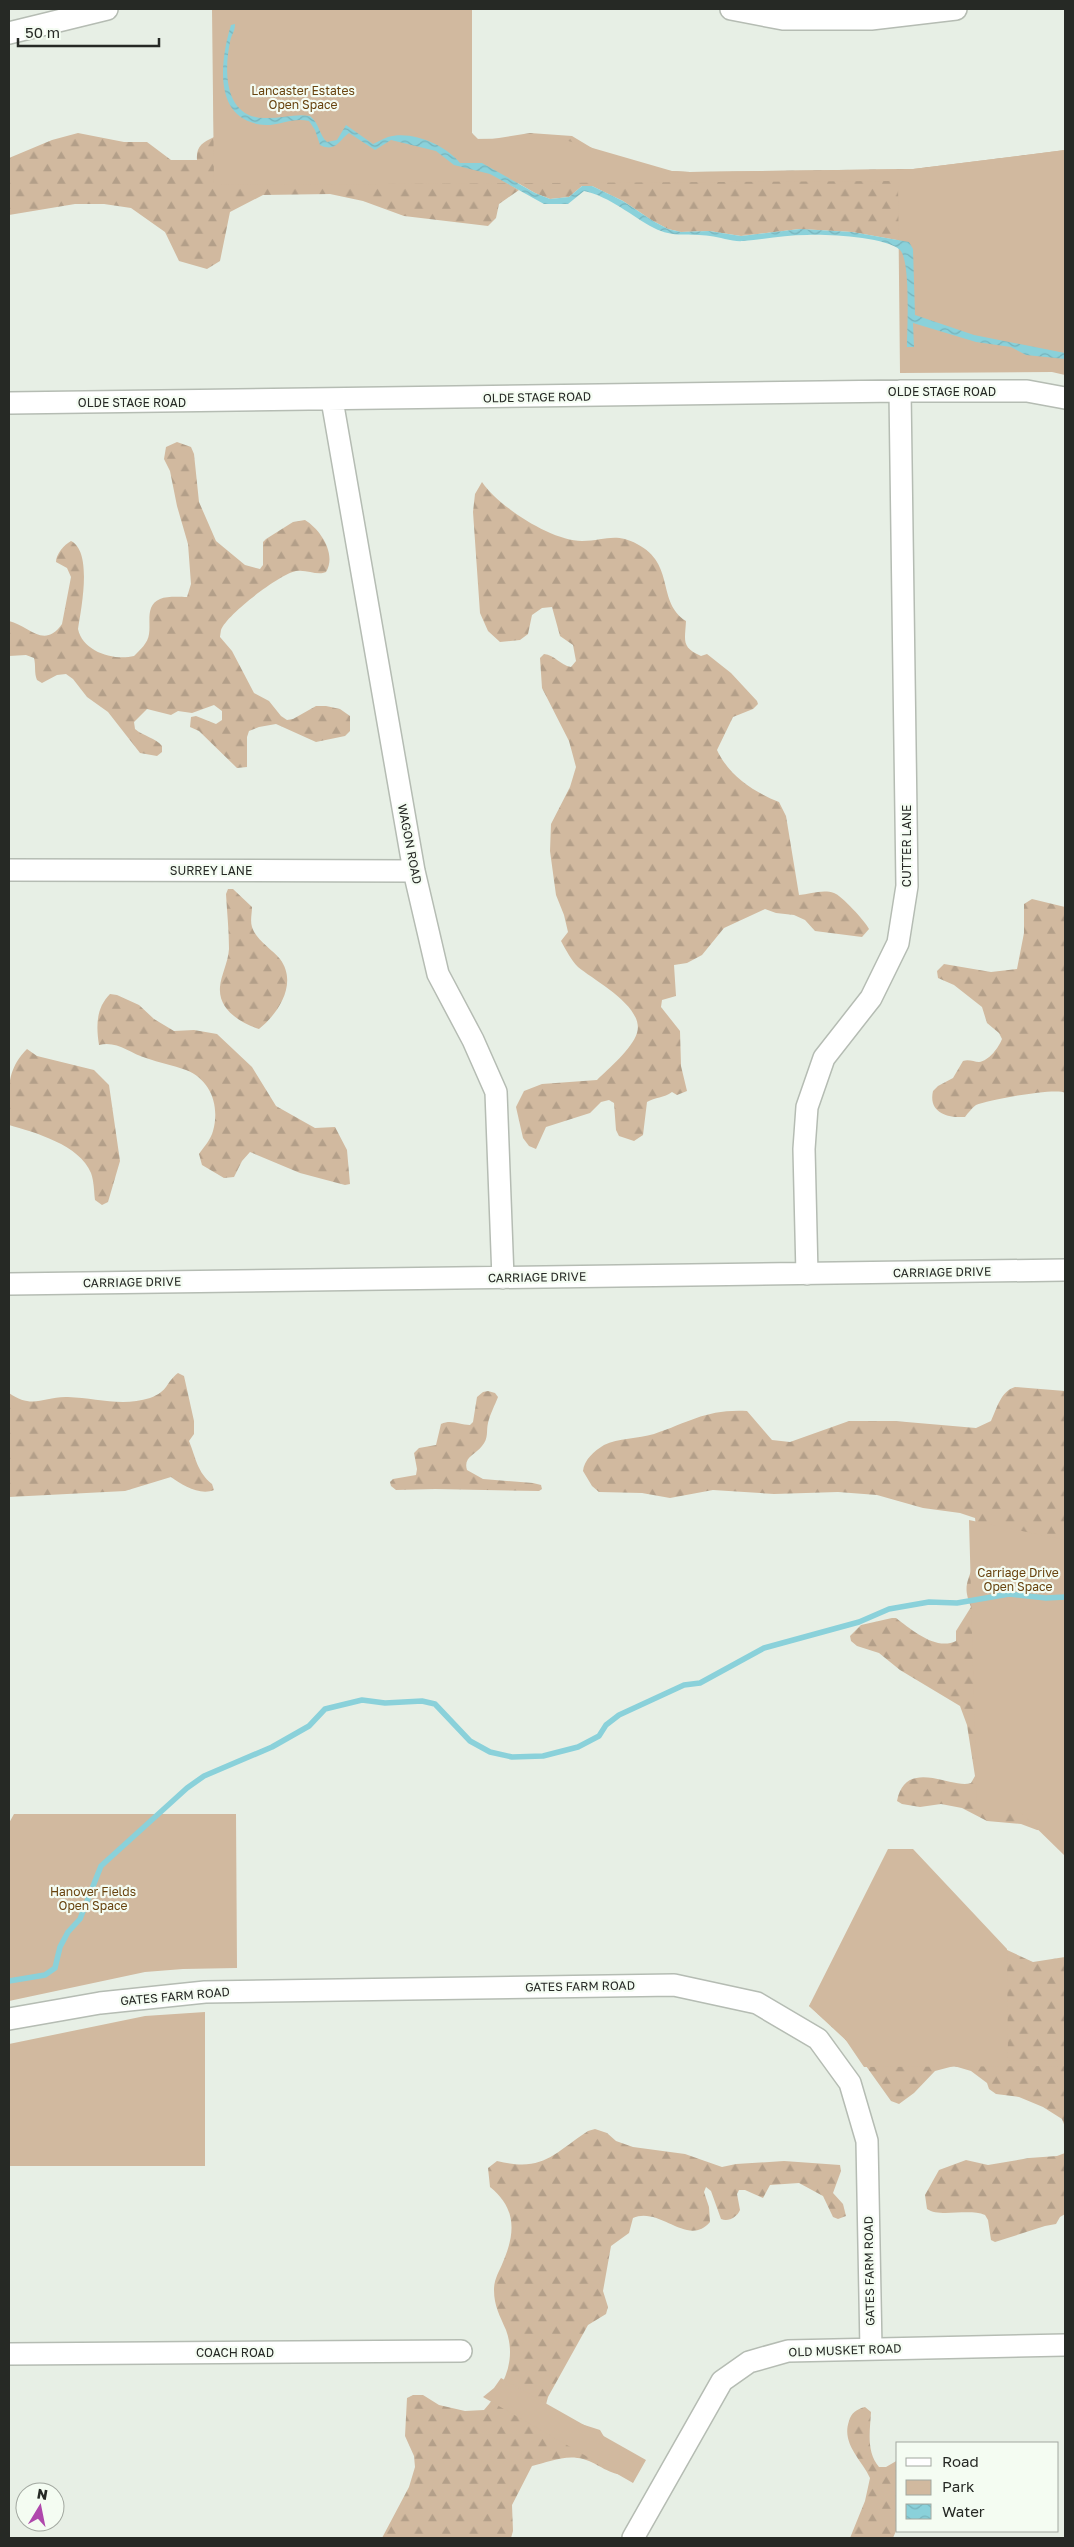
<svg xmlns="http://www.w3.org/2000/svg" width="1074" height="2547" viewBox="0 0 1074 2547" font-family="'Golos Text',sans-serif">
  <defs>
    <pattern id="forest-firs" width="22" height="20" patternUnits="userSpaceOnUse" patternTransform="scale(1.25)"><rect width="22" height="20" fill="#d1b99f"/><path d="M5 1l3.5 6h-7zM16 11l3.5 6h-7z" fill="#b39f89"/></pattern>
    <pattern id="water-waves" width="16" height="10" patternUnits="userSpaceOnUse" patternTransform="scale(1.25)"><rect width="16" height="10" fill="#8ad1da"/><path d="M0 5q4-4 8 0t8 0" fill="none" stroke="#77b3bb"/></pattern>
  </defs>
  <rect width="100%" height="100%" fill="#e7efe5"/>
  <!-- forest -->
  <path fill="url(#forest-firs)" d="M254 28 470 131 480 141 530 133 572 136 597 151 654 170 690 172 913 169 1065 150 908 242 852 232 800 229 741 236 709 231 681 232 668 229 653 221 623 201 592 186H582L569 197 550 199 535 193Z
    M213 33 507 183 519 190 499 204 496 218 488 226 404 216 363 201 330 194 263 195 230 212 220 261 207 269 179 261 165 232 131 208 104 204H75L9 215V158L52 140 78 133 124 142H147L171 160H197C196 146 202 143 214 137Z
    M177 442 191 447 194 454 199 502 216 541 245 565 260 569 263 565V542L266 539 293 522 305 520C320 529 337 554 326 572 317 576 307 569 296 571 280 574 227 614 221 630 221 630 220 637 220 637L232 651 254 693 269 701 281 716 287 720 293 719 316 706H326L340 709 350 716V731L345 736 316 742 276 724 259 727 249 731 247 737V767L237 768 199 731 190 727 191 717 196 716 216 724 222 720V711L214 705 192 713 178 711 171 715 147 709 134 722 135 729C143 736 156 738 162 746V752L157 756 140 753 108 712 87 697 73 679 66 674 57 675 42 683 37 680C34 673 36 666 34 658L26 655 9 656V621C28 625 44 650 62 624L71 577 67 568 56 562C56 554 64 545 71 541 93 552 81 609 78 629 83 652 114 661 134 656 140 650 148 643 149 634 151 623 145 605 160 599 167 596 179 597 187 597L191 584 188 544 177 506 170 471 164 459 166 447Z
    M482 482C498 506 551 541 582 541 604 541 615 532 637 544 676 564 656 602 686 621 685 641 681 647 701 656L707 654 731 673 757 701 758 704 753 709 733 717 717 750C729 776 754 792 779 802L786 816 799 895C810 894 823 889 834 893 841 895 866 922 869 929L862 937 815 931 805 920 794 915 776 913 765 909 724 928 702 955 687 963 674 965 676 996 662 1000 661 1007 680 1031 681 1066 687 1091 677 1095 672 1092C664 1098 655 1097 647 1102L643 1135 634 1141 619 1136 616 1130 614 1103 609 1100 601 1102 590 1113 546 1127 536 1149 529 1146 523 1138 516 1107 524 1091 542 1084 597 1080C608 1069 632 1049 637 1033 645 1007 595 981 578 967 571 960 566 950 561 941L568 932 564 915 556 895 550 851 551 824 570 787 576 767 569 741 542 688 540 658 544 654C555 655 560 665 571 667L576 661 573 645 560 636 552 607 542 608 532 615 528 634 520 640 500 642 488 631 480 613 473 512 475 494Z
    M228 889H233L252 907C252 913 250 921 252 927 256 940 272 949 280 959 298 983 279 1013 259 1029 241 1023 218 1010 220 987 221 975 228 963 229 949 229 931 227 912 226 894Z
    M1032 899 1065 907V1093C1057 1087 988 1100 976 1105 972 1108 968 1113 965 1117 948 1118 928 1113 933 1091L938 1086 953 1078 963 1061C969 1059 974 1062 979 1062 989 1061 999 1047 1002 1039L999 1033 987 1023 982 1007 954 985 938 978 937 971 944 964 991 972 1017 969 1024 933V904Z
    M110 994 117 995 139 1005 154 1019 174 1031 194 1030 217 1034 252 1067 276 1106 315 1128 335 1127 347 1150 350 1184 345 1185 300 1173 250 1152 242 1161 234 1177 224 1178 202 1165 199 1154C204 1147 211 1139 213 1131 220 1106 211 1080 186 1070 173 1065 159 1063 146 1058 130 1053 116 1040 99 1045 96 1026 96 1008 110 994Z
    M27 1049 37 1056 94 1070 109 1085 120 1161 108 1202 102 1205 95 1200C94 1192 94 1181 91 1173 80 1145 34 1132 9 1125 9 1095 4 1072 27 1049Z
    M178 1373 184 1376 194 1421V1434L189 1441C196 1458 197 1472 212 1484L214 1490C200 1496 182 1485 171 1477L125 1491 9 1497V1393C33 1410 44 1396 68 1397 96 1398 122 1407 150 1398 169 1391 165 1383 178 1373Z
    M1015 1387 1065 1391V1832L1037 1830 1021 1824 987 1821 962 1808 941 1804 920 1807 902 1804 897 1801C906 1756 953 1790 971 1783L975 1776 967 1725 960 1706 900 1670 879 1653 857 1646 851 1641 850 1636 861 1625 892 1618H896C912 1630 936 1651 956 1641V1631L971 1607C963 1587 967 1584 973 1565 977 1551 977 1533 975 1518L960 1513 923 1508 877 1495 838 1492 774 1494 713 1490 670 1498 642 1493 599 1492 592 1486 583 1471C584 1460 594 1451 604 1445 618 1438 638 1439 654 1434 690 1422 706 1409 747 1411L772 1440 790 1442 849 1421H895L976 1428 991 1421C997 1408 1001 1391 1015 1387Z
    M488 1391 495 1393 498 1397C495 1405 490 1414 488 1423 486 1431 489 1438 482 1446 475 1455 463 1457 467 1470L483 1479 533 1483 541 1485 542 1489 539 1491 435 1489 396 1490 391 1486 390 1482 393 1479 416 1475 417 1469 414 1453 419 1448 436 1445 441 1424C452 1419 459 1425 470 1425L473 1422 477 1397 483 1392Z
    M994 1944 1033 1962 1065 1957V2127L1062 2119 1043 2107 1019 2097 996 2094 989 2089 987 2083 971 2071 954 2066 935 2071 914 2093 899 2104 891 2101 851 2045 809 2006 825 1983Z
    M595 2129 607 2133 616 2141 633 2147 685 2154 722 2167 736 2164 784 2161 840 2165 841 2171 833 2193 843 2204 846 2216 838 2219 833 2217 823 2196 799 2183 770 2185 763 2198 745 2190H739L737 2194 740 2210C737 2217 729 2222 721 2219L711 2191 706 2187 704 2192 709 2207 710 2222C688 2248 660 2206 633 2218L629 2233 611 2246 603 2291 608 2307 606 2314 588 2325 548 2397 544 2412 600 2430 627 2475C608 2475 600 2464 583 2459 566 2454 548 2462 532 2466L512 2505 513 2531 511 2538H382L409 2487 415 2467 414 2456 405 2436 407 2398 413 2395H423L439 2405 465 2411 484 2410C504 2387 517 2360 506 2330 500 2316 494 2306 494 2290 494 2279 499 2272 503 2262 516 2232 516 2208 490 2187L488 2168 497 2161C543 2172 552 2155 588 2131Z
    M1065 2153V2214L1060 2217 1056 2224 1045 2226 995 2242 991 2240 988 2220 985 2215C968 2208 940 2218 927 2209L925 2195 939 2170 966 2160 988 2165 1029 2158 1057 2156Z
    M865 2407 871 2412C870 2431 866 2452 879 2467H886L898 2460V2526L893 2538H850L865 2501 870 2478C862 2460 841 2444 849 2421 851 2413 857 2409 865 2407Z"/>
  <!-- park -->
  <path fill="#d1b99f" d="M212 9H472V139L558 138 672 171 690 172 913 169 1065 150V375L1052 372 900 373 898 181 214 185Z
    M969 1520 1065 1540V1856L1020 1812H977Z
    M14 1814H236L237 1968 183 1969 145 1972 9 2001V1823Z
    M888 1849H913L1007 1949 1008 2061 1065 2060V2066L864 2067 843 2036 809 2006Z
    M205 2012V2166H9V2044L145 2016Z
    M501 2378 646 2460 633 2483 483 2397 494 2388Z"/>
  <!-- water -->
  <path fill="url(#water-waves)" d="M235 24C235 32 231 35 230 42 224 71 224 117 264 118 279 119 296 113 310 116 320 124 319 135 327 142L337 140 346 125 373 144C378 142 382 139 388 137 411 130 446 145 460 163H482L535 193 550 199 569 197 582 186H592L623 201 653 221 668 229 681 232 709 231 741 236 800 229 852 232 909 242 913 249 915 315 974 335 1065 353V359L1026 355 1011 347 976 342 913 323 914 347H907C907 330 911 261 900 250 886 237 827 234 807 235 786 235 765 239 743 241 733 242 720 237 710 236 690 233 673 238 654 228 631 216 611 197 584 191L568 204H544L490 174 454 165 436 151 391 140 375 150 349 133C339 140 336 153 320 145L315 130 309 121C294 117 281 125 266 125 212 122 220 61 231 25Z"/>
  <g fill="none" stroke-linecap="round" stroke-linejoin="round">
    <!-- stream -->
    <path stroke="#8ad1da" stroke-width="5.5" d="M9 1981 45 1975 55 1968 60 1947 68 1932 80 1919 101 1866 187 1788 204 1776 272 1747 309 1726 325 1709 362 1700 385 1703 422 1701 435 1704 470 1741 490 1752 512 1757 543 1756 578 1747 599 1736 606 1725 619 1715 684 1685 700 1683 764 1648 859 1622 889 1609 929 1602 957 1603 1009 1594 1046 1598 1065 1597"/>
    <!-- minor casing -->
    <g stroke="#b5bcb3" stroke-width="24">
      <path id="minor" d="M731 9 783 19H871L956 9
        M9 33 107 9
        M332 400 414 871 438 974 473 1040 496 1092 503 1278
        M9 403 900 391H1027L1065 398
        M9 870 414 871
        M807 1274 804 1149 807 1107 824 1058 871 998 898 943 907 886 900 391
        M9 1284 1065 1270
        M9 2019 100 2003 205 1992 674 1985 757 2003 818 2039 850 2083 867 2141 871 2349
        M9 2354 461 2351
        M633 2538 722 2381 749 2362 788 2351 1065 2345"/>
    </g>
    <!-- minor -->
    <use href="#minor" stroke="#fff" stroke-width="21"/>
  </g>
  <g text-anchor="middle" dominant-baseline="central" stroke-width="4.5" stroke-linejoin="round" paint-order="stroke">
    <!-- park labels -->
    <g font-size="12" fill="#68430f" stroke="#f4fcf2">
      <text x="303" y="90">Lancaster Estates<tspan x="303" dy="14">Open Space</tspan></text>
      <text x="1018" y="1572">Carriage Drive<tspan x="1018" dy="14">Open Space</tspan></text>
      <text x="93" y="1891">Hanover Fields<tspan x="93" dy="14">Open Space</tspan></text>
    </g>
    <!-- street labels -->
    <g font-size="12" fill="#262925" stroke="#f4fcf2">
      <text x="942" y="391">OLDE STAGE ROAD</text>
      <text transform="translate(537 397) rotate(-1)">OLDE STAGE ROAD</text>
      <text x="132" y="402">OLDE STAGE ROAD</text>
      <text transform="translate(410 844) rotate(79)">WAGON ROAD</text>
      <text transform="translate(906 846) rotate(-90)">CUTTER LANE</text>
      <text x="211" y="870">SURREY LANE</text>
      <text transform="translate(942 1272) rotate(-1)">CARRIAGE DRIVE</text>
      <text transform="translate(537 1277) rotate(-1)">CARRIAGE DRIVE</text>
      <text transform="translate(132 1282) rotate(-1)">CARRIAGE DRIVE</text>
      <text transform="translate(580 1986) rotate(-1)">GATES FARM ROAD</text>
      <text transform="translate(175 1996) rotate(-5)">GATES FARM ROAD</text>
      <text transform="translate(869 2271) rotate(-91)">GATES FARM ROAD</text>
      <text transform="translate(845 2350) rotate(-2)">OLD MUSKET ROAD</text>
      <text x="235" y="2352">COACH ROAD</text>
    </g>
  </g>
  <!-- border -->
  <rect width="1074" height="2547" fill="none" stroke="#262925" stroke-width="20"/>
  <!-- legend -->
  <rect x="896" y="2442" width="162" height="90" fill="#f4fcf2" stroke="#a2a8a0"/>
  <rect x="906" y="2458" width="25" height="8" fill="#ffffff" stroke="#a2a8a0"/>
  <text x="942" y="2467" font-size="15" fill="#262925">Road</text>
  <rect x="906" y="2480" width="25" height="15" fill="#d1b99f" stroke="#a2a8a0"/>
  <text x="942" y="2492" font-size="15" fill="#262925">Park</text>
  <rect x="906" y="2504" width="25" height="15" fill="url(#water-waves)" stroke="#a2a8a0"/>
  <text x="942" y="2517" font-size="15" fill="#262925">Water</text>
  <!-- north arrow -->
  <g transform="translate(40 2507) rotate(10)"><circle r="24" fill="#f4fcf2" stroke="#a2a8a0"/>
  <path d="M0-4L9 19L0 12L-9 19Z" fill="#af48ac"/>
  <text y="-8" font-size="14" font-weight="bold" text-anchor="middle" fill="#262925">N</text>
  </g>
  <!-- scale -->
  <path d="M18 38v8h141v-8" fill="none" stroke="#262925" stroke-width="2.5"/>
  <text x="25" y="38" font-size="15" fill="#262925" stroke="#f4fcf2" stroke-width="4" paint-order="stroke">50 m</text>
</svg>
